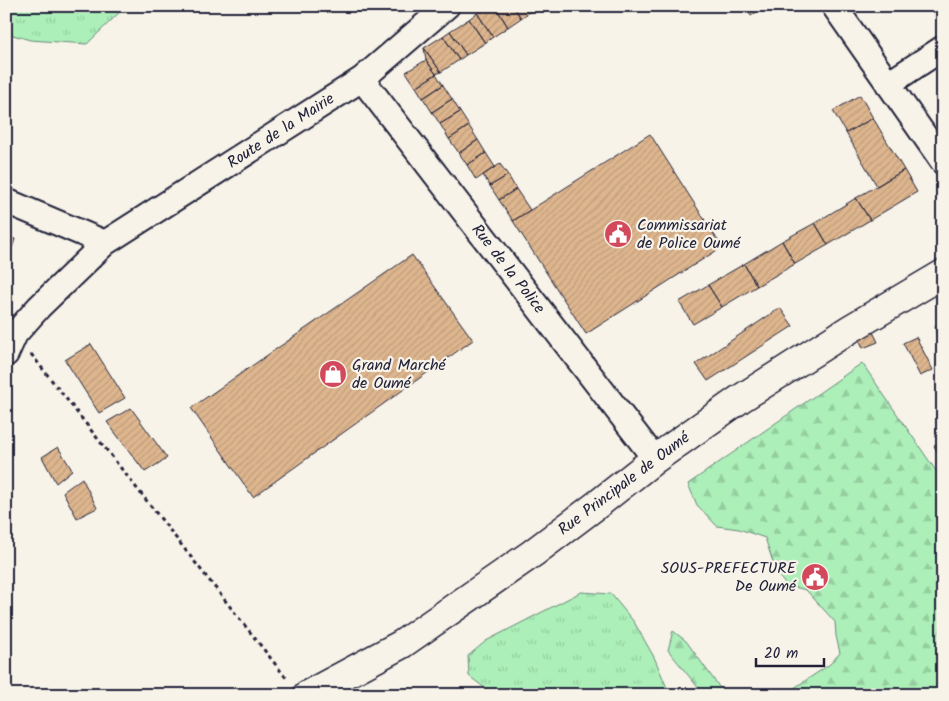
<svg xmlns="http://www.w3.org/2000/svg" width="949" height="701" viewBox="0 0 949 701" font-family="Kalam,sans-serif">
  <defs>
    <pattern id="grass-tufts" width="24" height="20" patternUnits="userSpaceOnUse" patternTransform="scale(1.25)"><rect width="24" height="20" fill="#acefb8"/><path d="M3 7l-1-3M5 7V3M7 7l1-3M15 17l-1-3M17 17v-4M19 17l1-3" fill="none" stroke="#94cd9f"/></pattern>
    <pattern id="forest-firs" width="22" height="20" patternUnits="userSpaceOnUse" patternTransform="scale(1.25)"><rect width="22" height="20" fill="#acefb8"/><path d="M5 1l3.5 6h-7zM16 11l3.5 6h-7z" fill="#94cd9f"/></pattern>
    <pattern id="building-hatch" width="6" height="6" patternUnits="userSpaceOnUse" patternTransform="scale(1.25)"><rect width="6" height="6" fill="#deb68e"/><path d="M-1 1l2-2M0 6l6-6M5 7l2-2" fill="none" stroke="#be9c7b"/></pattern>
  </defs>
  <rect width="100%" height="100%" fill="#f7f3e8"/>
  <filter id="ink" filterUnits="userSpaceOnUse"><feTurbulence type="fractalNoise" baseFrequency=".02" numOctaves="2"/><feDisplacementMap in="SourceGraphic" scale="10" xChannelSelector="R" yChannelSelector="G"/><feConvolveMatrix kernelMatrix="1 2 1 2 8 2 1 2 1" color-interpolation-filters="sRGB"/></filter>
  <g filter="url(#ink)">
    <!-- grass -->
    <path fill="url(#grass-tufts)" stroke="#67887a" d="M6 6H126L87 44 30 40 6 33Z
      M943 318V354L937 340 935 326Z
      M581 592 611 594 634 622 654 657 670 695H494L469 676 468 656 486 641Z"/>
    <!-- forest -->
    <path fill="url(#forest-firs)" stroke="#67887a" d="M862 363 943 481V686L931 695H768L791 690 829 665 840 653 836 636 835 622 806 590 786 585 777 574 765 538 739 529 717 526 697 505 688 484Z
      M673 631 686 641 725 695H704L668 650Z"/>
    <!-- building -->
    <path fill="url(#building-hatch)" stroke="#22223b" d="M487 6H495L508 27 493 37 477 13Z
      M495 6H513L521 18 508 27Z
      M513 6H535L536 8 521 18Z
      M745 6H763V7L751 16Z
      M477 13 493 37 485 43 469 19Z
      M469 19 485 43 466 55 450 31Z
      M450 31 466 55 459 60 443 36Z
      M443 36 459 60 441 72 424 48Z
      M424 48 441 72 436 74 426 60Z
      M426 60 436 74 416 87 406 72Z
      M436 74 443 85 423 98 416 87Z
      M443 85 452 99 432 112 423 98Z
      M860 95 873 118 846 133 833 111Z
      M452 99 460 112 440 124 432 112Z
      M460 112 469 126 449 139 440 124Z
      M873 118 904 170 877 186 846 133Z
      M469 126 478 140 459 153 449 139Z
      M650 134 722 247 586 334 513 221Z
      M478 140 486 153 467 165 459 153Z
      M486 153 495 167 476 180 467 165Z
      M500 164 508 175 490 186 483 175Z
      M904 170 917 192 870 220 856 198Z
      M508 175 516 189 499 200 490 186Z
      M516 189 530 210 513 221 499 200Z
      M856 198 870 220 828 245 815 223Z
      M815 223 828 245 795 264 782 241Z
      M6 237 15 239 10 255 6 254Z
      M782 241 795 264 757 286 744 264Z
      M412 255 473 340 253 497 191 408Z
      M744 264 757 286 722 307 708 285Z
      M708 285 722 307 693 324 679 302Z
      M780 308 793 326 708 381 696 364Z
      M871 328 878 342 863 348 857 334Z
      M916 337 933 370 920 376 903 343Z
      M91 344 125 398 99 413 65 360Z
      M131 408 167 458 145 472 107 422Z
      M943 441V461L934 446Z
      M58 447 72 470 56 483 42 457Z
      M82 478 97 508 77 518 63 492Z"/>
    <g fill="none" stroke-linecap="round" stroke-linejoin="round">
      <!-- street casing -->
      <g stroke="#22223b" stroke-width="28">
        <path id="street" d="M834 6 943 162
          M362 79 655 459
          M888 84 943 48
          M6 201 105 243
          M6 354 15 334 39 307 105 243 362 79 447 6"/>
      </g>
      <!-- primary casing -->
      <g stroke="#22223b" stroke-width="31">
        <path id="primary" d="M307 695 402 644 533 553 598 504 655 459 740 399 850 329 943 274"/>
      </g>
      <!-- path -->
      <path stroke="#22223b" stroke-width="3" stroke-dasharray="4 4" stroke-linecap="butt" d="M31 354 287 679"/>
      <!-- street -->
      <use href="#street" stroke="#f7f3e8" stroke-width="24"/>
      <!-- primary -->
      <use href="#primary" stroke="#f7f3e8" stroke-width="28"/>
    </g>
  </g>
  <!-- icons -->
  <defs>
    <g id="civic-disc" transform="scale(1.4375)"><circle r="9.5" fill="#d1495b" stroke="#f7f3e8"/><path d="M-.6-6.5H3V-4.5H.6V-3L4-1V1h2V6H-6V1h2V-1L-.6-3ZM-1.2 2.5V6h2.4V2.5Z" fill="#fff"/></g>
    <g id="shop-disc" transform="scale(1.4375)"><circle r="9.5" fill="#d1495b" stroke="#f7f3e8"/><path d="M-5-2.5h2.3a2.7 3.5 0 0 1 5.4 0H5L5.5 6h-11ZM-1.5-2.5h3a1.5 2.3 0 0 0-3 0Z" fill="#fff"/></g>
  </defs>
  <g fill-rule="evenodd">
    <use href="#civic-disc" x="618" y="234"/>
    <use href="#shop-disc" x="333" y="374"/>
    <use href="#civic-disc" x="815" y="577"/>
  </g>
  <g text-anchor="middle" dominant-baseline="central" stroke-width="4.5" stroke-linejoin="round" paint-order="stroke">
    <!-- street labels -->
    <g font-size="16" fill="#22223b" stroke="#f7f3e8">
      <text transform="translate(281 131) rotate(-33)">Route de la Mairie</text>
      <text transform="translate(508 269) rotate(52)">Rue de la Police</text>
      <text transform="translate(624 484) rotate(-37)">Rue Principale de Oumé</text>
    </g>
    <!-- poi labels -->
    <g font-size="16" fill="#22223b" stroke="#f7f3e8" text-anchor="start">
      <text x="637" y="225">Commissariat<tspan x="637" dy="18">de Police Oumé</tspan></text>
      <text x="352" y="365">Grand Marché<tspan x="352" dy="18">de Oumé</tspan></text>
      <text x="796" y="568" text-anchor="end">SOUS-PREFECTURE<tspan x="796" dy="18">De Oumé</tspan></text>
    </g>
  </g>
  <!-- margin -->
  <rect width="949" height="701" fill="none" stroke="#f7f3e8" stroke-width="25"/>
  <rect x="12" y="12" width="924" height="676" fill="none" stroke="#22223b" stroke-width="2" filter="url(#ink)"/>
  <!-- scale -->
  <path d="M756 658v8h68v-8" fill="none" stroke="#22223b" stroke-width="2.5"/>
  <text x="764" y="658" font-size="15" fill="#22223b" stroke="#f7f3e8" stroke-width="4" paint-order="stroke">20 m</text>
</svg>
